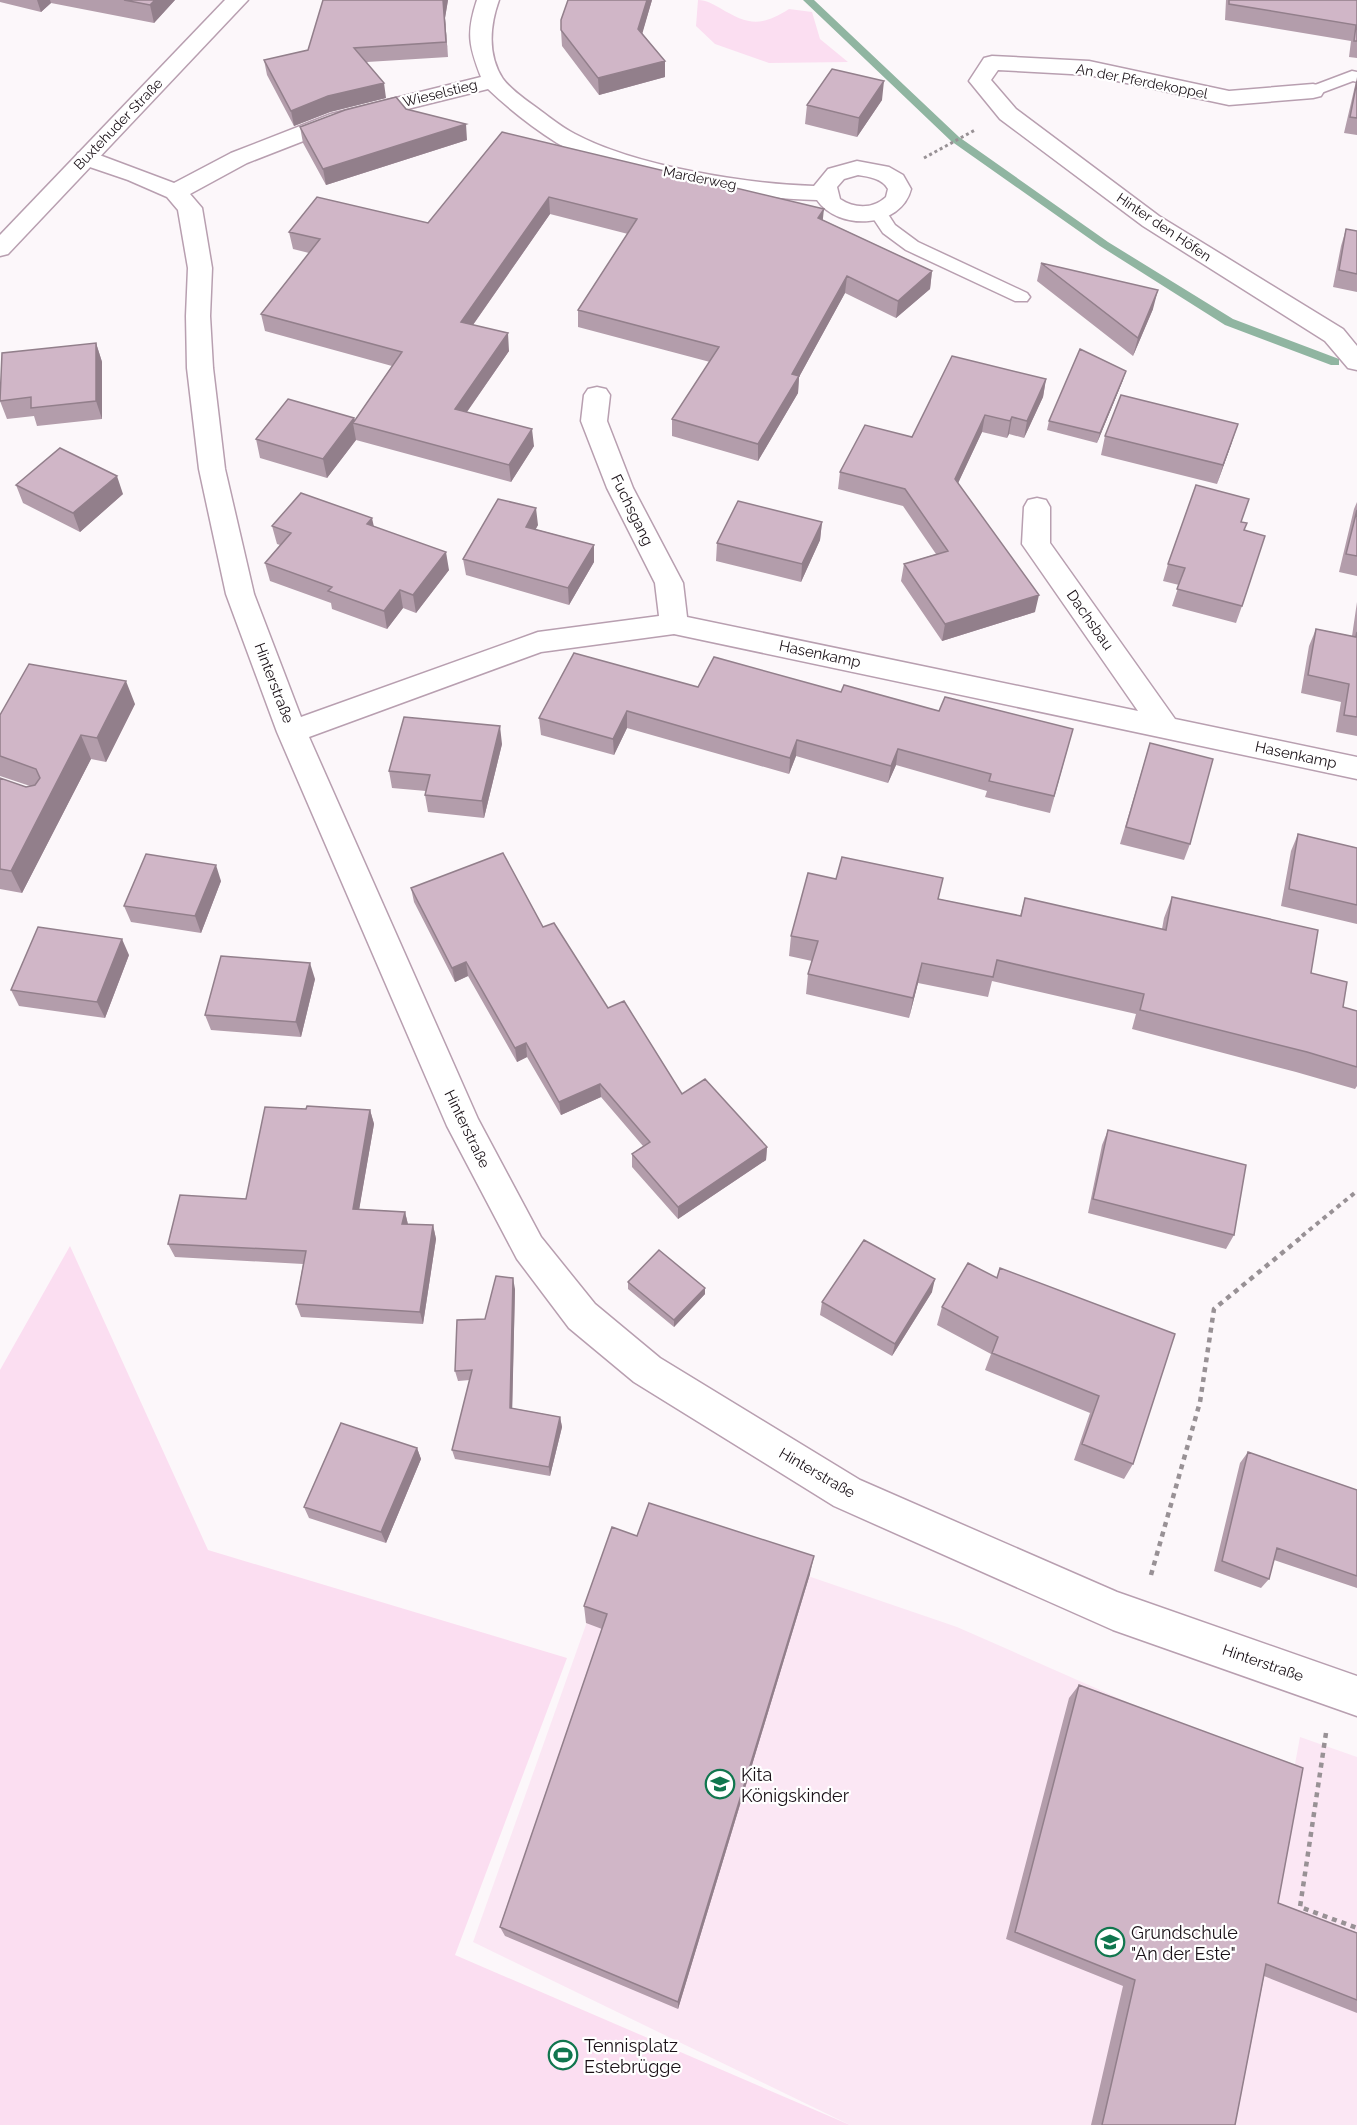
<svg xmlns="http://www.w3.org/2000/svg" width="1357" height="2125" viewBox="0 0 1357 2125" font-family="Raleway,sans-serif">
  <rect width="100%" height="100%" fill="#fcf7fa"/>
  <!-- built -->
  <path fill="#fbe7f4" d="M650 1522 957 1627 1293 1775 1300 1737 1357 1757V2125H850L473 1942 614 1546 638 1554Z"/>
  <!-- green -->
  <path fill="#fbdef1" d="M698 0C707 0 712 4 720 8 748 25 761 27 789 9L812 12 820 39 848 62 769 63 715 44 696 26Z
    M70 1246 208 1550 567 1658 455 1955 850 2125H0V1370Z"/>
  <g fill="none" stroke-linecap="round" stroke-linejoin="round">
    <!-- stream -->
    <path fill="#90b5a1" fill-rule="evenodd" d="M803 0H814L959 137 1108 242 1233 319 1339 359V365H1331L1225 325 1100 246 951 141Z"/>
    <!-- lane casing -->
    <g stroke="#b89fb0" stroke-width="3">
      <path id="lane" d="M1352 71 1357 72V82L1353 81 1313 96 1305 91 1307 88Z
        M878 207 884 208 895 225 918 242 1027 293 1030 297 1027 301H1015L906 250 883 233 869 212 872 208Z"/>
    </g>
    <!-- street casing -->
    <g stroke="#b89fb0" stroke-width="3">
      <path id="street" d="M477 0H499C490 25 487 55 503 79 512 91 529 102 541 111 552 119 563 128 575 134 635 166 746 184 814 186L828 169 857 161 889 167 903 175 911 189C901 229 838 231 817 200 761 199 707 188 653 175 621 168 586 160 557 143 532 127 509 109 488 89L347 124 247 163 190 194 202 208 212 268 210 316 213 368 225 469 254 594 301 717 538 632 659 616 655 583 607 488 581 421 584 395 588 389 597 387 606 389 610 395 607 421 633 488 683 583 687 617 1138 711 1022 544 1024 507 1028 500 1037 498 1046 500 1050 507V543L1175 719 1357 757V779L674 634 541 652 309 737 478 1119 541 1237 595 1304 660 1358 860 1480 1117 1592 1357 1676V1716L1113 1630 834 1506 634 1382 569 1328 517 1259 447 1126 277 732 226 594 199 469 187 368 186 316 188 268 178 210 167 197 128 180 78 163 75 158 78 153 86 151 94 153 174 183 231 153 331 114 481 77C469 46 466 33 477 0ZM858 175C869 177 882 178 888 189L886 197C873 209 855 209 840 199L837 187 844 179Z
        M992 56 1089 61 1229 91 1313 84 1321 86 1324 91 1321 96 1313 98 1229 105 1089 75 998 70 991 80 1016 109 1159 216 1343 329 1357 346V370L1348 368 1325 341 1143 226 1000 119 969 81 984 58Z"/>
    </g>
    <!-- secondary casing -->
    <g stroke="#b89fb0" stroke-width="3">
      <path id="secondary" d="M225 0H248L8 254 0 256V235Z"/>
    </g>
    <!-- path-far2 -->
    <path stroke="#989195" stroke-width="3" stroke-dasharray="3 3" stroke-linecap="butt" d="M924 158 975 130"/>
    <!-- path-far1 -->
    <path stroke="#989195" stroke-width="4" stroke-dasharray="4.5 4.5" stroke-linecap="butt" d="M1302 1236 1357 1191"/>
    <!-- path -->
    <path stroke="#989195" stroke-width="4.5" stroke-dasharray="5 5" stroke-linecap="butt" d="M1151 1575 1200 1402 1214 1309 1304 1235
      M1326 1733 1300 1907 1357 1928"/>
    <!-- lane -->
    <use href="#lane" fill="#fff" fill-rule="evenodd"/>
    <!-- street -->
    <use href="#street" fill="#fff" fill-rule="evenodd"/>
    <!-- secondary -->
    <use href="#secondary" fill="#fff" fill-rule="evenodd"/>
  </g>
  <!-- wall -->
  <path fill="#b39dab" d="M0 0H175L154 23 51 3 41 12 0 2Z
    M323 0H448L445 18 448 57 367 62 386 98 330 112 294 126 267 75 264 60 308 50Z
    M652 0 642 33 665 61V77L599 95 562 46 561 30Z
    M1226 0H1357V58L1349 57 1351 41 1225 20Z
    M1357 77V135L1344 133Z
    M882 100 857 137 805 124 807 105Z
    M406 109 467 140 326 185 303 143 300 127Z
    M502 132 823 220 932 271 930 289 896 318 845 293 799 377 798 393 758 461 672 436V419L710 362 578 327V310L628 234 550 214 473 325 509 351 467 412 534 446 511 482 356 440 327 478 260 458 256 439 354 418 355 420 392 366 265 331 261 314 309 253 293 249 289 232 428 223Z
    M1346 229 1357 231V292L1333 287 1341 246Z
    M1041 263 1153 309 1133 356 1037 281Z
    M96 343 102 362V419L37 426 34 416 7 419 0 401Z
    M1046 379 1043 397 1024 438 1009 434 1007 438 982 432 958 483 1035 612 942 641 901 581 904 564 936 554 903 506 838 489 840 472 912 437Z
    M1123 380 1097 443 1047 430 1049 421Z
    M1105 436 1232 442 1217 484 1101 455Z
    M16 485 123 494 80 532 23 503Z
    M1357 502V576L1339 572 1354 509Z
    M822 522 820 540 801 582 716 561 717 543Z
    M1241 522 1245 530 1242 606 1236 623 1172 606 1179 585 1163 581 1168 564Z
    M538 525 535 529 594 545V562L569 605 466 575 463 559Z
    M272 526H374L449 570 416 613 403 608 387 629 332 609 331 603 270 581 265 563 280 545 277 544Z
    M1357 602V736L1336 732 1341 702 1301 693 1309 646 1316 629 1352 636Z
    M698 687 841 692 939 711 1073 729 1050 813 985 797 987 791 896 765 888 783 796 756 789 774 627 728 614 755 541 735 539 718Z
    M135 704 106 762 91 759 22 893 0 889V778L26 787 30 786 0 776V715Z
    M1150 743 1190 844 1184 860 1120 844Z
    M502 744 484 818 428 812 425 795 426 791 392 788 389 771Z
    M1298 834 1357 848V924L1281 906 1291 851Z
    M221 881 201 933 131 922 124 906Z
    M411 888 543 927 608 1008 682 1094 767 1147 766 1160 678 1219 632 1167V1154L643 1146 601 1097 561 1115 527 1057 517 1062 468 976 455 982 414 902Z
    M1172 897 1311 973 1343 1007 1357 1011V1086L1355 1089 1296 1072 1132 1029 1136 1014 992 981 988 997 918 983 909 1018 806 994 808 974 812 961 789 956 791 936 939 899 1020 916 1025 898 1162 929 1164 918Z
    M129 955 105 1018 19 1006 11 990Z
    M315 979 301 1037 211 1030 205 1015Z
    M306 1109 370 1110 374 1124 359 1209 405 1212 408 1224 433 1225 436 1239 423 1324 301 1317 296 1304 303 1264 175 1257 168 1244 246 1199Z
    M1108 1130 1234 1235 1226 1249 1088 1213 1102 1145Z
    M997 1278 1175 1334 1133 1464 1124 1479 1074 1460 1090 1413 985 1370 991 1354 937 1325 942 1307Z
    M628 1282 705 1294 674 1327 628 1289Z
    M515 1289 512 1408 560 1417 562 1427 550 1476 455 1459 452 1450 470 1380 458 1381 455 1371 485 1319Z
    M932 1292 892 1356 820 1315 822 1302Z
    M417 1448 421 1459 386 1543 309 1518 304 1507Z
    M1248 1452 1357 1490V1588L1274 1560 1269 1579 1261 1588 1214 1571 1240 1463Z
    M637 1536 810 1574 678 2009 505 1936 500 1927 602 1629 586 1623 584 1606Z
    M1079 1685 1278 1903 1357 1933V2013L1264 1976 1235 2125H1091L1123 1986 1006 1939 1069 1698Z"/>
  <!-- shaded-wall -->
  <path fill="#927f8b" d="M37 0H50L51 3 41 12Z
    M155 0H175L154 23 150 5Z
    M443 0H448L445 18 448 57 443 2Z
    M647 0H652L639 45 638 29Z
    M665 61V77L599 95 598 78Z
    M884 81 882 100 857 137 859 118Z
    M384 83 386 98 330 112 294 126 291 111 328 96Z
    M466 124 467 140 326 185 323 169Z
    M549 197 550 214 463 339 461 322Z
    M824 209 822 227 818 218Z
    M932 271 930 289 896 318 898 301Z
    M847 276 845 293 799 377 798 393 758 461V444L792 374Z
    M1158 290 1153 309 1133 356 1138 338Z
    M508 333 509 351 457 426 455 409Z
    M96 343 102 362V419L96 401Z
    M1126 371 1123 380 1097 443 1100 433Z
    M1046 379 1043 397 1024 438 1027 421Z
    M985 415 982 432 952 496 955 479Z
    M1012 417 1009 434 1007 438 1010 421Z
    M354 418 356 424 353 423 356 440 327 478 323 459Z
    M1238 424 1232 442 1217 484 1223 465Z
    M532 429 534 446 511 482 509 465Z
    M117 476 123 494 80 532 73 513Z
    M536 508 538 525 528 544 526 527Z
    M372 518 376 536 367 524Z
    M822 522 820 540 801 582 802 564Z
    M594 545V562L569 605 568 588Z
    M446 552 449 570 416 613 413 595Z
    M400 590 403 608 387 629 384 611Z
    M1039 595 1035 612 942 641 945 624Z
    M126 681 135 704 106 762 97 738Z
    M627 711V728L614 755 613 739Z
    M500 726 502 744 484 818 482 801Z
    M81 735 91 759 22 893 11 871Z
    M797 740 796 756 789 774 790 758Z
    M898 749 896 765 888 783 891 766Z
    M216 865 221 881 201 933 195 916Z
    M122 939 129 955 105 1018 97 1002Z
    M466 962 468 976 455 982 452 968Z
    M310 963 315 979 301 1037 296 1022Z
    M922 963 918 983 909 1018 913 998Z
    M526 1043 527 1057 517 1062 515 1048Z
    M600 1084 601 1097 561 1115 559 1102Z
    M370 1110 374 1124 357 1222 353 1209Z
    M767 1147 766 1160 678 1219V1207Z
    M405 1212 408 1225 402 1224Z
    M433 1225 436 1239 423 1324 420 1312Z
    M513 1278 515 1289 512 1418 510 1408Z
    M935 1279 932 1292 892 1356 895 1344Z
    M705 1288V1294L674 1327V1320Z
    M560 1417 562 1427 550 1476 549 1467Z
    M417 1448 421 1459 386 1543 381 1532Z
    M814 1556 810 1574 678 2009V2002Z"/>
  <!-- building -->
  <path fill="#d0b6c7" stroke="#927f8b" stroke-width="1.5" d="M124 0H155L150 5Z
    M323 0H443L446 42 354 48 384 83 328 96 291 111 264 60 308 50Z
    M568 0H647L638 29 665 61 598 78 561 30V20Z
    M1229 0H1357V41H1354L1356 25 1229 4Z
    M832 69 884 81 859 118 807 105Z
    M1357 81V118L1350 117Z
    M396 97 406 109 466 124 323 169 300 127 345 110Z
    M502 132 824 209 818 218 932 271 898 301 847 276 792 374 799 376 758 444 672 419 719 347 578 310 637 219 549 197 461 322 508 333 455 409 532 429 509 465 353 423 402 352 261 314 320 239 289 232 317 197 428 223Z
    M1346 229 1357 231V274L1339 270Z
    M1041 263 1158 290 1138 338Z
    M96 343V401L31 408V397L0 401 2 353Z
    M1080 349 1126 371 1100 433 1049 421Z
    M952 356 1046 379 1027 421 1012 417 1010 421 985 415 955 479 1039 595 945 624 904 564 948 551 905 489 840 472 865 425 912 437Z
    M1121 395 1238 424 1223 465 1105 436Z
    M288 399 354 418 323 459 256 439Z
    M60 448 117 476 73 513 16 485Z
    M1196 485 1249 499 1241 522 1247 523 1244 530 1265 536 1242 606 1177 589 1185 568 1168 564Z
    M301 493 372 518 367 524 446 552 413 595 400 590 384 611 328 591 332 587 265 563 291 533 272 526Z
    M498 499 536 508 526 527 594 545 568 588 463 559Z
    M738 501 822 522 802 564 717 543Z
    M1357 510V556L1346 554Z
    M1316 629 1356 637 1357 632V717L1344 715 1349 684 1308 675Z
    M574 653 698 687 714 657 841 692 844 685 939 711 945 697 1073 729 1054 796 989 781 991 774 898 749 891 766 797 740 790 758 627 711 613 739 539 718Z
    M29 664 126 681 97 738 81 735 11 871 0 869V778L26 787 35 785 40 778 36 769 0 756V715Z
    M404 717 500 726 482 801 425 795 430 775 389 771Z
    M1150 743 1213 759 1190 844 1126 827Z
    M1298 834 1357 848V905L1289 889Z
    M503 853 543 927 554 923 608 1008 624 1001 682 1094 705 1079 767 1147 678 1207 632 1154 650 1142 600 1084 559 1102 526 1043 515 1048 466 962 452 968 411 888Z
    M146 854 216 865 195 916 124 906Z
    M842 857 943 878 938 899 1021 916 1025 898 1166 930 1172 897 1318 930 1311 973 1347 982 1343 1007 1357 1011V1067L1307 1052 1140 1010 1144 994 997 960 993 977 922 963 913 998 808 974 818 941 791 936 808 873 836 879Z
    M38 927 122 939 97 1002 11 990Z
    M221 956 310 963 296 1022 205 1015Z
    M307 1106 370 1110 353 1209 405 1212 402 1224 433 1225 420 1312 296 1304 306 1251 168 1244 180 1195 246 1199 265 1107 306 1109Z
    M1108 1130 1246 1165 1234 1235 1093 1199Z
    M864 1240 935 1279 895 1344 822 1302Z
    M659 1250 705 1288 674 1320 628 1282Z
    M968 1263 997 1278 1000 1268 1175 1334 1133 1464 1082 1444 1099 1396 992 1353 998 1337 942 1307Z
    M496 1276 513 1278 510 1408 560 1417 549 1467 452 1450 472 1370 455 1371 457 1320 485 1319Z
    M341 1423 417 1448 381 1532 304 1507Z
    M1248 1452 1357 1490V1576L1277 1548 1269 1579 1222 1561Z
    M649 1503 814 1556 678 2002 500 1927 607 1614 584 1606 612 1527 637 1536Z
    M1079 1685 1303 1768 1278 1903 1357 1933V2000L1266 1964 1235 2125H1102L1135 1980 1015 1932Z"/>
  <!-- icons -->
  <defs>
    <g id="school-ring" transform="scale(1.5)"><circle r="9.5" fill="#fff" stroke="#10764e" stroke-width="1.5"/><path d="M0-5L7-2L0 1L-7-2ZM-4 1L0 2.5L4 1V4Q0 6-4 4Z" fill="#10764e"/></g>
    <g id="stadium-ring" transform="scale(1.5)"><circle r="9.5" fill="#fff" stroke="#10764e" stroke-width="1.5"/><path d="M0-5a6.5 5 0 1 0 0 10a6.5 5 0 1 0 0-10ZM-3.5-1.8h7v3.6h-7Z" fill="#10764e"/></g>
  </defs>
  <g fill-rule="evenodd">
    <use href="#school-ring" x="720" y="1784"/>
    <use href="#school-ring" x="1110" y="1942"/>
    <use href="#stadium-ring" x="563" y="2055"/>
  </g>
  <g text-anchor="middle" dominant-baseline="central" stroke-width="4.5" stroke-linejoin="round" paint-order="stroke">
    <!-- far-street labels -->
    <g font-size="14" fill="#1a1117" stroke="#fff">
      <text transform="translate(1142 81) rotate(11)">An der Pferdekoppel</text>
      <text transform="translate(440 93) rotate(-14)">Wieselstieg</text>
      <text transform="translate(118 124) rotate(-46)">Buxtehuder Straße</text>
      <text transform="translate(700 178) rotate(11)">Marderweg</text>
      <text transform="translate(1164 227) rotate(34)">Hinter den Höfen</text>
    </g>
    <!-- street labels -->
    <g font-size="15" fill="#1a1117" stroke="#fff">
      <text transform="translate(632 510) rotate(64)">Fuchsgang</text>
      <text transform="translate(1090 620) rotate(55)">Dachsbau</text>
      <text transform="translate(820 654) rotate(12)">Hasenkamp</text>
      <text transform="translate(274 683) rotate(69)">Hinterstraße</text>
      <text transform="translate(1296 755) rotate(12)">Hasenkamp</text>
      <text transform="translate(467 1129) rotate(64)">Hinterstraße</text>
      <text transform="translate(817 1473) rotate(30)">Hinterstraße</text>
      <text transform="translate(1263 1663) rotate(19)">Hinterstraße</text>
    </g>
    <!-- near-poi labels -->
    <g font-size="18" fill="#1a1117" stroke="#fff" text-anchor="start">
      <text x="741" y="1774">Kita<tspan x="741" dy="21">Königskinder</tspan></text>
      <text x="1131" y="1932">Grundschule<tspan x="1131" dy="21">"An der Este"</tspan></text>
      <text x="584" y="2045">Tennisplatz<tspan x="584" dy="21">Estebrügge</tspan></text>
    </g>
  </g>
</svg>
